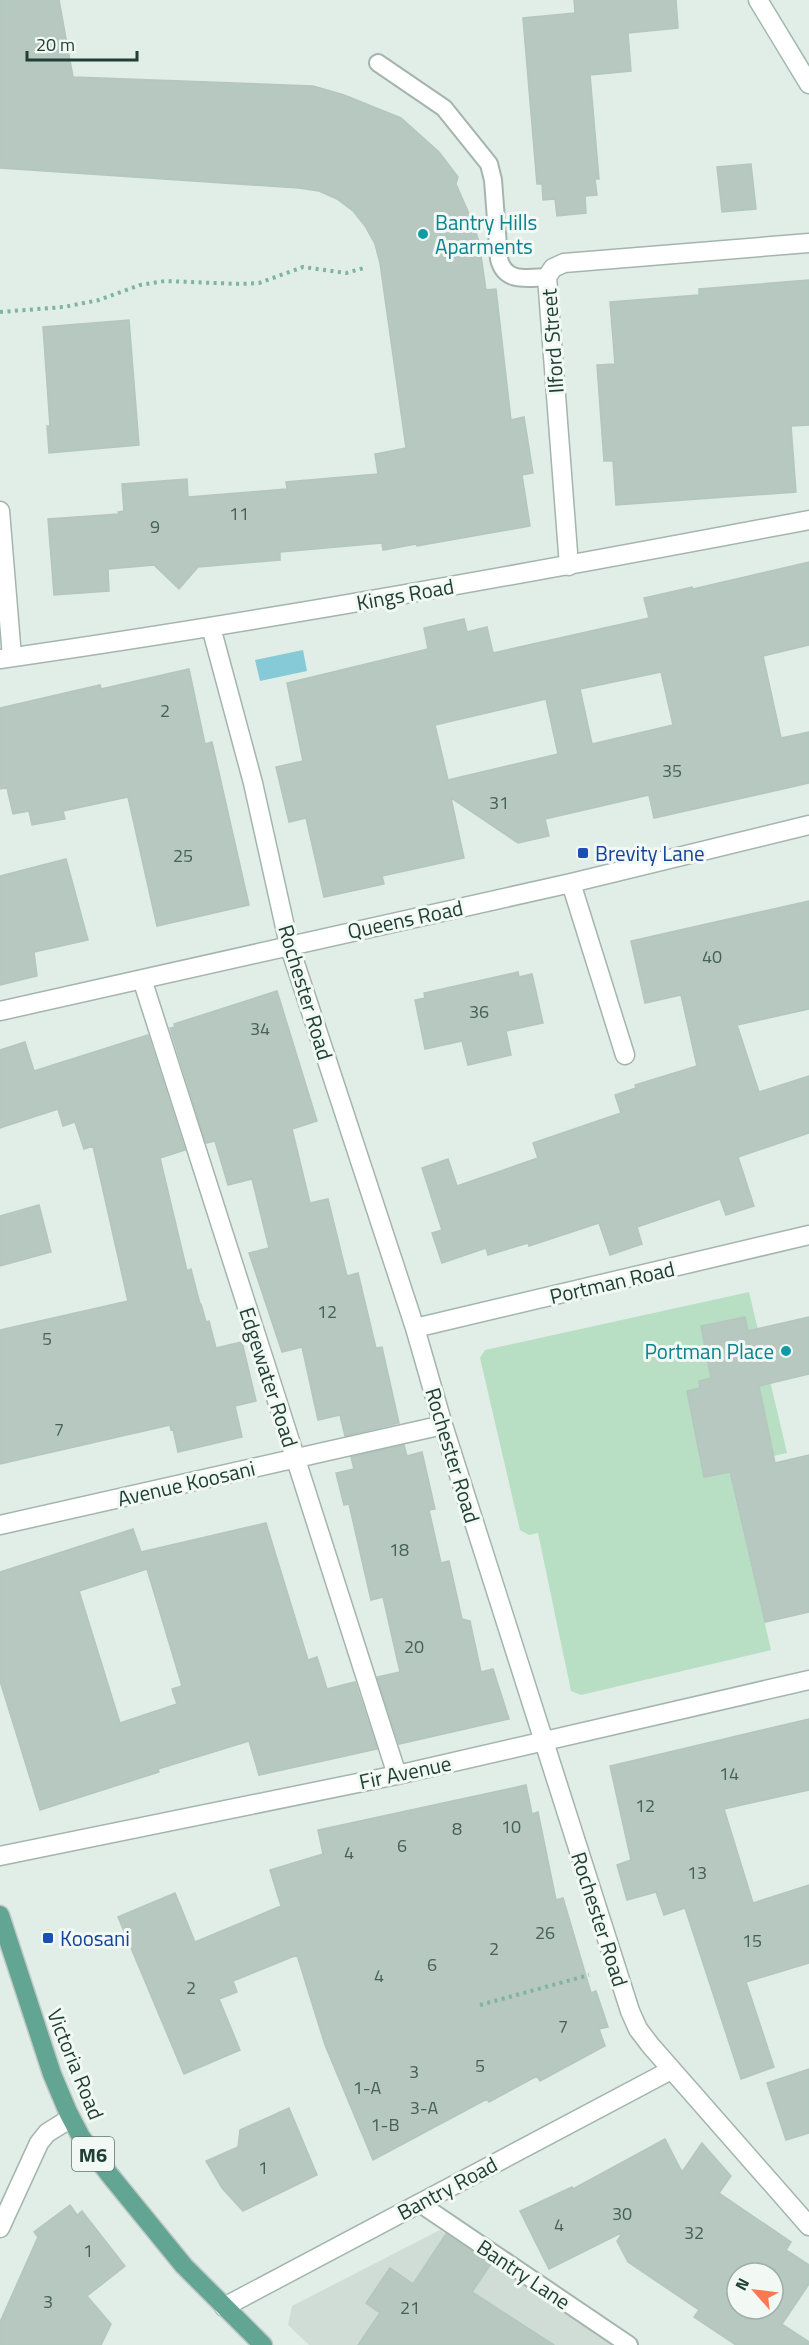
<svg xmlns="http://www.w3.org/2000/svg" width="809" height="2345" viewBox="0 0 809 2345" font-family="'Titillium Web',sans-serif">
  <rect width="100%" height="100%" fill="#e1ede7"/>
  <!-- built -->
  <path fill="#cfddd6" d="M440 2230 612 2345H309L288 2325 292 2306Z"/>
  <!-- green -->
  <path fill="#b8dfc3" d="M749 1292 787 1453 728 1466 771 1650 581 1695 571 1691 538 1533 529 1535 520 1530 480 1358 485 1350Z"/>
  <!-- water -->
  <path fill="#85cad6" d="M303 650 307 671 260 681 255 660Z"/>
  <!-- building -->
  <path fill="#b6c8c0" stroke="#b3c7be" stroke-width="1.5" fill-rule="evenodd" d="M0 0H59L73 77 313 86 344 95 401 118 439 152 458 177 456 184 473 223 479 242 486 290 496 289 511 420 524 417 533 473 522 475 530 526 417 546 416 544 383 550 382 543 280 552V560L198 567 179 589 154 565 108 569 109 591 54 595 48 519 119 514 118 512 124 511 122 484 187 479 188 497 287 489 286 482 378 474 375 454 406 448 380 263 375 244 365 226 353 211 337 199 319 191 299 188 0 168Z
    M574 0H676L678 28 628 33 631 71 590 75 599 179H595L597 195 585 196 586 213 557 216 555 199 543 200 542 184H537L523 18 575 13Z
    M751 164 756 209 722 212 717 167Z
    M809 280V425L791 426 796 492 616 505 613 461H604L597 365 615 364 610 302 699 295V289Z
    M129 320 139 445 49 453 47 426H50L43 327Z
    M809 562V645L763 656 781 738 809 732V783L654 818 649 795 545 819 549 836 518 843 451 798 464 858 382 876 384 884 324 897 306 818 289 822 276 767 303 761 287 683 428 649 424 628 464 619 467 632 487 627 493 653 649 618 644 598 692 587 693 589ZM661 672 673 725 592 744 580 689ZM546 699 558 754 448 780 435 725Z
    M189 669 205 744 212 742 249 905 157 926 128 797 63 811 65 819 32 825 29 811 13 814 7 788 0 789V708L100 685 101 689Z
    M66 859 88 940 34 952 37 976 0 985V876Z
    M809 901V1009L737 1025 759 1092 809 1076V1133L738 1157 754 1206 726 1215 720 1199 637 1227 642 1244 610 1255 599 1223 529 1246 528 1243 488 1255 486 1248 442 1263 432 1233 442 1230 422 1168 448 1159 457 1186 538 1158 533 1143 621 1113 615 1095 636 1088 635 1085 697 1066 681 995 645 1003 631 941Z
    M518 972 519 977 532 974 543 1023 506 1031 511 1055 468 1065 462 1041 425 1049 415 1000 425 998 424 993Z
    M277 991 317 1121 292 1129 310 1203 328 1199 347 1276 358 1273 376 1348 382 1347 399 1423 345 1436 340 1415 318 1420 302 1347 282 1352 249 1253 269 1248 252 1179 228 1185 215 1141 206 1143 170 1028 175 1027 174 1024Z
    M148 1035 185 1150 160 1158 187 1271 191 1269 200 1304H201L206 1322 209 1321 216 1348 242 1342 256 1401 235 1406 242 1437 178 1452 173 1429 171 1430 170 1425 0 1464V1330L128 1301 93 1146 84 1149 75 1122 63 1126 58 1109 0 1128V1050L25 1042 34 1071Z
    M39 1205 51 1252 0 1266V1216Z
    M745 1317 748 1331 809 1317V1374L759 1386 775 1463 809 1455V1612L765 1622 730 1472 704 1477 687 1391 700 1388 699 1381 711 1378 701 1326Z
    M404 1445 407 1456 422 1452 435 1509 429 1510 441 1563 449 1561 462 1619 470 1621 481 1672 493 1669 509 1719 399 1744 377 1677 400 1672 383 1597 371 1600 349 1504 344 1505 336 1473 354 1469 351 1457Z
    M266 1523 308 1660 317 1657 327 1689 355 1682 377 1749 259 1775 249 1741 158 1769 159 1772 40 1810 0 1681V1572L133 1529 141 1552ZM147 1569 182 1686 172 1689 177 1704 120 1723 79 1591Z
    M809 1719V1790L724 1809 753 1903 809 1885V1963L746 1982 774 2067 741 2079 685 1908 664 1915 656 1892 627 1900 617 1865 631 1860 610 1766Z
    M526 1785 532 1814 538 1812 556 1900 563 1898 591 1993 596 1991 608 2027 599 2029 605 2046 540 2081 537 2076 489 2102 487 2099 373 2160 325 2045 297 1955 233 1981 237 1992 219 1999 240 2050 184 2074 118 1917 175 1893 195 1942 281 1906 270 1870 323 1854 318 1830Z
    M809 2069V2133L786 2140 767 2083Z
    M289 2108 317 2175 243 2211 222 2188 206 2161 238 2147 240 2130Z
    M665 2139 682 2172 702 2143 731 2176 719 2193 791 2242 786 2250 809 2265V2284L782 2324 809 2342V2345H736L694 2317 699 2310 628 2262 617 2241 623 2232 549 2269 520 2211 572 2187 573 2189ZM737 2273H773V2309H737Z
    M70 2205 77 2215 82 2211 125 2266 87 2296 111 2324 101 2345H0V2322L38 2237 34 2232Z
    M446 2234 491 2264 472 2292 554 2345H358L380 2313 366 2303 390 2268 413 2284Z"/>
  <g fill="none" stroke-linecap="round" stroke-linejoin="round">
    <!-- lane casing -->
    <g stroke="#a3b5ae" stroke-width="20">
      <path id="lane" d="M378 63 444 108 489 164 493 180 499 259C505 283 527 278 547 277
        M419 2203 629 2345"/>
    </g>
    <!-- street casing -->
    <g stroke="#a3b5ae" stroke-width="21">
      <path id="street" d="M0 511 12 657
        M569 566 547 277 553 268 564 263 809 243
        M211 627 253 783 289 945 415 1328 443 1425 630 2011 638 2029 651 2046 809 2226
        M0 659C271 620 540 571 809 520
        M571 883 625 1055
        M142 979 397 1775
        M0 1011 571 883 809 825
        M415 1328 809 1235
        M0 1525 443 1425
        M0 1856 397 1775 809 1680
        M0 2228 39 2143 47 2133 71 2118
        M224 2307 671 2070"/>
    </g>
    <!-- secondary casing -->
    <g stroke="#9fb9b0" stroke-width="21">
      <path id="secondary" d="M758 0 809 84"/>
    </g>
    <!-- primary casing -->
    <g stroke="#c1c9c7" stroke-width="21">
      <path id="primary" d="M0 1915 52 2074 68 2112 81 2137 109 2174 184 2266 263 2345"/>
    </g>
    <!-- path -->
    <path stroke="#7fb3a2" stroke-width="4" stroke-dasharray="3 4.5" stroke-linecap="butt" d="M0 312 64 307 99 300 140 285 165 281 240 284 259 283 303 267 346 273 364 268
      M480 2005 589 1975"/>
    <!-- lane -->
    <use href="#lane" stroke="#fff" stroke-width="16"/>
    <!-- street -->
    <use href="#street" stroke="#fff" stroke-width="18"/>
    <!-- secondary -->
    <use href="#secondary" stroke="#fff" stroke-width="18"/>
    <!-- primary -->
    <use href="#primary" stroke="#62a593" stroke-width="18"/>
  </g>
  <!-- markers -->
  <g fill="#0f9aa8" stroke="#f2f9f5" stroke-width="2">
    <circle cx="423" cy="234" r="6"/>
    <circle cx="786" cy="1351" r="6"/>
  </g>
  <g fill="#1a4fb4" stroke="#f2f9f5" stroke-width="2">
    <rect x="577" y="847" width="12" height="12" rx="3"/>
    <rect x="42" y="1932" width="12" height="12" rx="3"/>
  </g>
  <g text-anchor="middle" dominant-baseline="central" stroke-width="6" stroke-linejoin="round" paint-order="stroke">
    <!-- number labels -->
    <g font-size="18" fill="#466158">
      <text x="239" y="513">11</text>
      <text x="155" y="526">9</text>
      <text x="165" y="710">2</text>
      <text x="672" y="770">35</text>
      <text x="499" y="802">31</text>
      <text x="183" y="855">25</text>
      <text x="712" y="956">40</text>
      <text x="479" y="1011">36</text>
      <text x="260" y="1028">34</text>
      <text x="327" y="1311">12</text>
      <text x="47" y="1338">5</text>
      <text x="59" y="1429">7</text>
      <text x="399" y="1549">18</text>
      <text x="414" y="1646">20</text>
      <text x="729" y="1773">14</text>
      <text x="645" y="1805">12</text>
      <text x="511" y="1826">10</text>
      <text x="457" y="1828">8</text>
      <text x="402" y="1845">6</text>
      <text x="349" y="1852">4</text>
      <text x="697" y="1872">13</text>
      <text x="545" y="1932">26</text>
      <text x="752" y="1940">15</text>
      <text x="494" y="1948">2</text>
      <text x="432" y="1964">6</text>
      <text x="379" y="1975">4</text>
      <text x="191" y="1987">2</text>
      <text x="563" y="2026">7</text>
      <text x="480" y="2065">5</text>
      <text x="414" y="2071">3</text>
      <text x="367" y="2087">1-A</text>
      <text x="424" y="2107">3-A</text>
      <text x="385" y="2124">1-B</text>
      <text x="263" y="2167">1</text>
      <text x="622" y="2213">30</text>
      <text x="559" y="2224">4</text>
      <text x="694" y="2232">32</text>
      <text x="88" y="2250">1</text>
      <text x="48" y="2301">3</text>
      <text x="410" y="2307">21</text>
    </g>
    <!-- shield labels -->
    <rect fill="#f2f9f5" stroke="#5f776f" stroke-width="1.5" x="72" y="2137" width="42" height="34" rx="4.5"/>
    <g font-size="20" font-weight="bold" fill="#203f36">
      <text x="93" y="2154">M6</text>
    </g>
    <!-- culture labels -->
    <g font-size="21" fill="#0d838f" stroke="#f2f9f5" text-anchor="start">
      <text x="435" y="222">Bantry Hills<tspan x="435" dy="24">Aparments</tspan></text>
      <text x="774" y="1351" text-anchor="end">Portman Place</text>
    </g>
    <!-- street labels -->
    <g font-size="21" fill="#203f36" stroke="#f2f9f5">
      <text transform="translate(552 341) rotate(-94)">Ilford Street</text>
      <text transform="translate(405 594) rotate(-10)">Kings Road</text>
      <text transform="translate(405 919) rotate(-12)">Queens Road</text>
      <text transform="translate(306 992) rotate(73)">Rochester Road</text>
      <text transform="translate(612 1282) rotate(-13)">Portman Road</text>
      <text transform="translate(269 1377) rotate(72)">Edgewater Road</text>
      <text transform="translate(453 1455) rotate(73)">Rochester Road</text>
      <text transform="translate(186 1483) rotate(-13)">Avenue Koosani</text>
      <text transform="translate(405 1772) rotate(-12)">Fir Avenue</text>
      <text transform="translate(600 1919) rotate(72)">Rochester Road</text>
      <text transform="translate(76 2064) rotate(68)">Victoria Road</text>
      <text transform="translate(447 2188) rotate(-28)">Bantry Road</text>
      <text transform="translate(524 2274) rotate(34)">Bantry Lane</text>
    </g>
    <!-- transit labels -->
    <g font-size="21" fill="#164399" stroke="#f2f9f5" text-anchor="start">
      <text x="595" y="853">Brevity Lane</text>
      <text x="60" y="1938">Koosani</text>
    </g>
  </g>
  <!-- north arrow -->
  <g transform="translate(755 2291) rotate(298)"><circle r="28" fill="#f2f9f5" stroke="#9eafa9" stroke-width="1.5"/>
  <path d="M0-4.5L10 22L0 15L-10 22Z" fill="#fb7950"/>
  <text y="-9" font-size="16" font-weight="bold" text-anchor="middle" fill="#203f36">N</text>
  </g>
  <!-- scale -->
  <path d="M27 51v9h110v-9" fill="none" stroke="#203f36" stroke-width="3"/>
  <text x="36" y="51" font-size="18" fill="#203f36" stroke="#f2f9f5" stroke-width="4.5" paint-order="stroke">20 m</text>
</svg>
